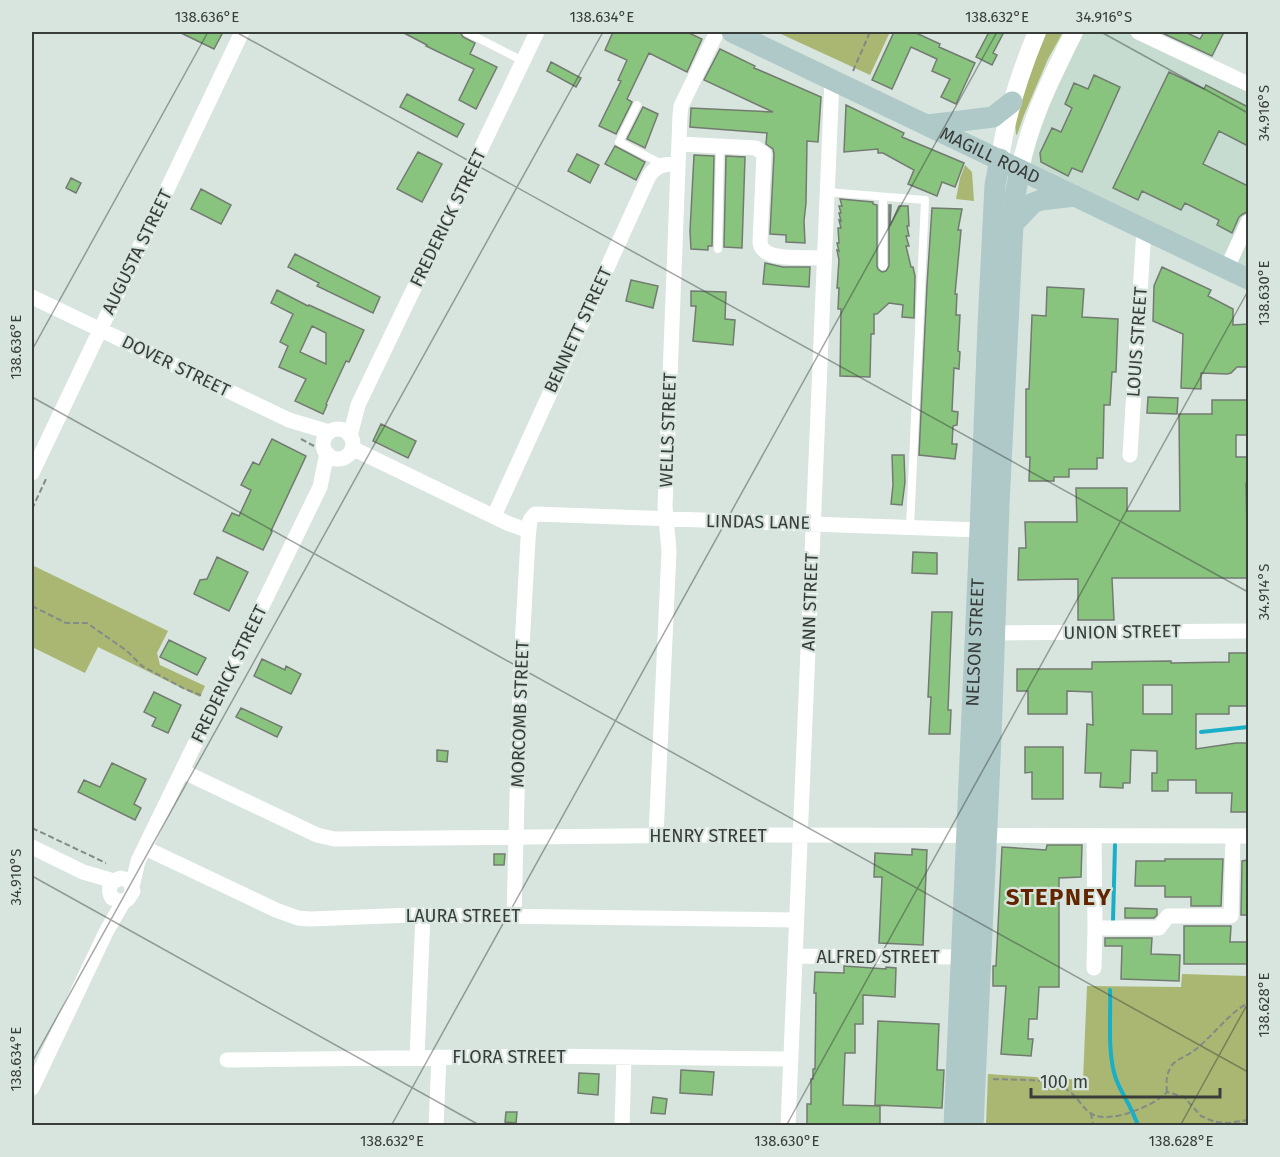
<svg xmlns="http://www.w3.org/2000/svg" width="1280" height="1157" viewBox="0 0 1280 1157" font-family="'Fira Sans',sans-serif">
  <rect width="100%" height="100%" fill="#d7e5de"/>
  <!-- built -->
  <path fill="#c6dcd1" d="M1074 32H1137L1248 84V279L1020 170Z"/>
  <!-- green -->
  <path fill="#aab772" d="M782 32H890L870 75 781 34Z
    M1044 32H1063L1048 59 1024 115 1017 135 1016 134 1015 121Z
    M965 165 972 172 974 201 956 199 960 178Z
    M32 565 168 631 157 653 160 665 205 686 200 697 98 647 85 673 32 647Z
    M1182 974 1248 976V1125H986L988 1074 1083 1080 1087 986 1181 987Z"/>
  <g fill="none" stroke-linecap="round" stroke-linejoin="round">
    <!-- stream -->
    <path stroke="#1aafc6" stroke-width="4" d="M1201 732 1248 727
      M1113 921 1115 845
      M1110 990C1111 1017 1107 1054 1116 1079 1122 1095 1133 1109 1138 1126"/>
  </g>
  <!-- building -->
  <path fill="#88c47d" stroke="#737b71" stroke-width="1.5" fill-rule="evenodd" d="M179 32H223L214 49Z
    M402 32H460L463 37 475 43 470 54 497 67 476 109 459 100 474 69 426 46 427 45Z
    M613 32H687L702 39 687 72 649 53 627 99 632 102 616 134 599 126 621 81 618 80 627 60 605 50Z
    M894 32H914L940 44 939 47 975 63 956 104 941 97 950 79 932 71 937 59 911 47 892 89 872 80Z
    M989 32H1004L993 53 997 55 992 65 976 57Z
    M1160 32H1185L1200 39 1204 32H1224L1212 56Z
    M720 49 755 66 754 68 766 73 821 97 818 142 807 141 806 203 804 221 805 243 786 242V235L770 234 774 154 773 149 766 144 767 133 690 127 691 108 773 112 704 80Z
    M551 62 581 78 576 87 547 71Z
    M1169 72 1204 89 1206 85 1248 107V146L1219 131 1203 164 1248 186V209L1247 212 1243 214 1239 217 1232 233 1217 225 1219 220 1185 203 1181 210 1142 191 1138 200 1113 188Z
    M1094 75 1120 87 1082 172 1072 168 1068 176 1041 162 1040 153 1052 128 1061 132 1072 108 1065 104 1074 83 1088 89Z
    M407 94 464 124 457 137 400 107Z
    M846 105 904 133 902 137 964 163 955 187 942 182 937 196 908 184 914 170 883 153H878V149L844 152Z
    M643 107 658 114 645 148 627 139Z
    M615 146 645 162 636 180 605 164Z
    M418 152 442 164 422 202 397 189Z
    M577 154 599 165 590 183 568 171Z
    M694 155 714 156 712 246H708V250L691 249 690 231Z
    M726 156 745 157 742 248 724 247Z
    M71 178 81 183 76 193 66 188Z
    M201 189 231 205 221 224 191 209Z
    M840 199 873 202V204L877 205V266L878 269 882 272 886 271 889 266V205H891L890 226 899 206H908L909 226H907L909 236H906L909 246H906L911 267H913L915 276 914 318 902 317 903 305 889 303 877 314H874V334H871L870 377 840 376 841 309H838L839 288H837L839 260 837 250 839 251 837 243H839L838 228H841L839 220 841 221 839 213H841L839 206H842Z
    M932 208 962 209 958 230H961L955 294H957L956 315H960L958 351 960 352 959 369 954 368 952 411 958 412 957 425 953 426 952 444H957L955 459 919 455 927 285Z
    M295 254 380 297 373 313 317 286 319 283 288 267Z
    M765 263 783 267H810L809 287 763 284Z
    M1162 267 1211 290 1208 296 1233 309V325L1248 324V367H1237L1231 373 1227 374 1201 373V389L1181 388 1183 334 1153 321 1154 286Z
    M631 280 658 286 653 308 626 301Z
    M1047 287 1084 289 1082 317 1118 319 1116 372H1112L1110 405H1104L1103 458H1097V469H1069V477H1054V481H1029L1030 457H1026V389H1029L1032 315 1046 316Z
    M277 290 308 306 309 305 364 330 349 362 346 361 326 404 327 405 323 414 295 401 306 379 279 367 288 346 280 342 293 314 271 303ZM312 326 326 333V364L300 352Z
    M691 291 726 292 725 319 735 320 733 345 693 341 696 306H691Z
    M1148 397 1178 398 1177 414 1147 413Z
    M1212 400H1248V435H1236V457H1248V483H1246L1248 578H1112L1114 620H1078V579L1018 580 1019 548H1026L1025 522H1077L1076 488H1127V511H1180L1179 414H1212Z
    M381 424 416 441 408 458 373 441Z
    M272 439 306 456 271 531 272 532 263 550 223 531 232 513 239 516 251 490 241 485 253 462 259 465Z
    M892 455H904L905 482 902 505 891 504 893 485Z
    M913 552 937 553V574L912 573Z
    M217 557 248 572 229 611 194 594 200 580 207 579Z
    M932 612H952L948 710H951L950 734H929L931 697H928Z
    M169 640 206 658 197 675 160 657Z
    M1229 653H1248V706H1229V714H1196V749L1236 743H1248V812H1231L1232 793H1196V780H1168V791H1152V773H1157V751L1131 750 1130 783H1123V788L1100 787 1101 773H1085L1087 724 1093 725 1092 692 1067 691V714H1028V691H1017V669H1092V662L1171 661V663L1229 662ZM1143 685H1172V714H1143Z
    M262 659 285 670 286 666 301 674 291 694 254 676Z
    M154 692 181 705 168 733 152 726 156 718 144 712Z
    M241 708 282 727 277 737 236 717Z
    M1025 747H1063V799H1032V772L1025 773Z
    M437 750 448 751 447 762 437 761Z
    M112 763 146 779 134 804 141 808 135 820 78 792 84 780 100 787Z
    M1047 845H1082L1081 877 1059 878V987H1039L1037 1019H1029L1028 1039H1033L1031 1056 1001 1054 1006 986H993V966H996L1002 847 1046 850Z
    M912 849 927 850 923 945 879 943 882 877H874L875 853 912 855Z
    M494 854H505L504 865H494Z
    M1165 859H1223L1221 906H1191V897H1165V886H1135L1136 861H1165Z
    M1248 860V915H1241L1242 861Z
    M1125 908 1157 909V915L1154 918H1125Z
    M1184 926H1231L1230 942H1248V964H1184Z
    M1105 938H1152L1151 954 1180 955 1179 981 1121 979 1122 946H1105Z
    M844 966 886 969V967L896 968 895 997 863 995V1024H855V1053H845L843 1105 880 1106V1125H807V1104H811V1079H813V1069H815L816 993H814L815 972 844 973Z
    M878 1021 939 1024 937 1070H944L942 1108 875 1105Z
    M681 1070 714 1072 712 1095 680 1093Z
    M579 1073 599 1074 598 1095 578 1093Z
    M653 1097 667 1099 665 1114 651 1113Z
    M506 1112H517L516 1123 505 1122Z"/>
  <g fill="none" stroke-linecap="round" stroke-linejoin="round">
    <!-- path -->
    <path stroke="#828b86" stroke-width="2" stroke-dasharray="6 3" stroke-linecap="butt" d="M853 71 870 32
      M301 439 314 446
      M32 509 46 479
      M32 606 66 623H87L127 651 142 666 185 689 203 696
      M32 828 106 863
      M993 1079C1010 1080 1038 1079 1054 1083 1062 1086 1072 1092 1077 1099 1082 1104 1086 1112 1094 1115 1112 1123 1154 1106 1167 1092L1184 1097 1201 1116 1215 1122 1227 1123 1248 1120
      M1167 1092C1166 1082 1166 1074 1172 1065 1177 1059 1185 1057 1192 1052 1212 1038 1226 1015 1248 1003
      M1091 1113 1093 1126"/>
    <!-- service -->
    <path stroke="#fff" stroke-width="8" d="M466 32 523 61
      M637 105 619 142 662 164
      M827 192 925 200 910 527
      M883 197V266
      M718 249 720 146"/>
    <!-- minor -->
    <path stroke="#fff" stroke-width="15" d="M1138 32 1248 84
      M679 144 756 148 764 154 760 242C761 247 761 248 765 251 774 260 810 257 824 258
      M1227 268 1248 222
      M32 297 289 420 329 432
      M323 444a15 15 0 1 1 30 0a15 15 0 1 1-30 0Z
      M350 436 358 405 537 32
      M352 448 507 523 529 531
      M1130 455 1144 229
      M32 473 242 32
      M494 516 649 176C657 164 666 164 678 164
      M995 633 1248 631
      M182 771 317 835 334 839 713 835 1248 836
      M656 836 669 551 665 507 680 115 681 106 717 32
      M1094 836 1095 928
      M32 847 83 872 114 881 121 878 127 880 130 883 133 891 128 899 121 902 112 898C108 891 109 886 114 881
      M145 848 276 910 298 918 310 919 413 915 796 920
      M132 887 138 861 320 487 327 453
      M514 916 520 682 528 539 530 520 535 514 980 530
      M795 956 961 957
      M1094 968 1095 928H1159L1168 916H1231L1233 836
      M417 1057 423 915
      M227 1060 540 1056 791 1059
      M32 1088 107 930 124 901
      M436 1126 439 1057
      M622 1126 624 1057
      M788 1126 832 79"/>
    <!-- tertiary -->
    <path stroke="#fff" stroke-width="18" d="M1000 159C1006 115 1020 73 1037 32
      M1020 170C1030 119 1052 77 1074 32"/>
    <!-- secondary -->
    <g stroke="#aec9c7" stroke-width="21">
      <path id="s1" d="M732 32 1248 279"/>
      <path d="M928 125 993 117 998 113 1012 102"/>
      <path d="M1013 224 1033 203 1041 200 1075 196"/>
      <path id="s2" d="M954 1126 980 530 988 326 995 185 1000 159"/>
      <path d="M973 1126 991 739 999 505 1013 224 1016 190 1020 170"/>
    </g>
  </g>
  <!-- ticks -->
  <path fill="none" stroke="#383d3a" stroke-width="1.5" stroke-opacity="0.45" d="M236 32 1248 592M1101 32 1248 113M32 350 208 32M32 397 1248 1072M32 876 481 1126M32 1062 603 32M391 1126 997 32M786 1126 1248 291M1180 1126 1248 1003"/>
  <g text-anchor="middle" dominant-baseline="central" stroke-width="4.5" stroke-linejoin="round" paint-order="stroke">
    <!-- street labels -->
    <g font-size="18" fill="#383d3a" stroke="#d7e5de">
      <text stroke="none"><textPath href="#s1" startOffset="286">MAGILL ROAD</textPath></text>
      <text transform="translate(448 218) rotate(-64)">FREDERICK STREET</text>
      <text transform="translate(137 252) rotate(-64)">AUGUSTA STREET</text>
      <text transform="translate(578 330) rotate(-65)">BENNETT STREET</text>
      <text transform="translate(1137 342) rotate(-86)">LOUIS STREET</text>
      <text transform="translate(176 366) rotate(26)">DOVER STREET</text>
      <text transform="translate(668 430) rotate(-88)">WELLS STREET</text>
      <text transform="translate(758 522) rotate(1)">LINDAS LANE</text>
      <text transform="translate(810 602) rotate(-88)">ANN STREET</text>
      <text transform="translate(1122 632) rotate(-1)">UNION STREET</text>
      <text stroke="none"><textPath href="#s2" startOffset="484">NELSON STREET</textPath></text>
      <text transform="translate(229 674) rotate(-64)">FREDERICK STREET</text>
      <text transform="translate(520 714) rotate(-88)">MORCOMB STREET</text>
      <text x="708" y="836">HENRY STREET</text>
      <text x="463" y="916">LAURA STREET</text>
      <text x="878" y="957">ALFRED STREET</text>
      <text x="509" y="1057">FLORA STREET</text>
    </g>
    <!-- district labels -->
    <g font-size="24" font-weight="bold" letter-spacing="1.5" fill="#622500" stroke="#d7e5de">
      <text x="1059" y="897">STEPNEY</text>
    </g>
  </g>
  <!-- border -->
  <rect width="1280" height="1157" fill="none" stroke="#d7e5de" stroke-width="66"/>
  <!-- scale -->
  <path d="M1031 1088v9h189v-9" fill="none" stroke="#383d3a" stroke-width="3"/>
  <text x="1040" y="1088" font-size="18" fill="#383d3a" stroke="#d7e5de" stroke-width="4.5" paint-order="stroke">100 m</text>
  <rect x="33" y="33" width="1214" height="1091" fill="none" stroke="#383d3a" stroke-width="2"/>
  <g font-size="15" text-anchor="middle" fill="#383d3a">
    <text x="207" y="22">138.636°E</text>
    <text x="602" y="22">138.634°E</text>
    <text x="997" y="22">138.632°E</text>
    <text x="1104" y="22">34.916°S</text>
    <text transform="translate(1264 113) rotate(-90)" y="5">34.916°S</text>
    <text transform="translate(1264 293) rotate(-90)" y="5">138.630°E</text>
    <text transform="translate(16 347) rotate(-90)" y="5">138.636°E</text>
    <text transform="translate(1264 592) rotate(-90)" y="5">34.914°S</text>
    <text transform="translate(16 877) rotate(-90)" y="5">34.910°S</text>
    <text transform="translate(1264 1005) rotate(-90)" y="5">138.628°E</text>
    <text transform="translate(16 1059) rotate(-90)" y="5">138.634°E</text>
    <text x="392" y="1146">138.632°E</text>
    <text x="787" y="1146">138.630°E</text>
    <text x="1181" y="1146">138.628°E</text>
  </g>
</svg>
